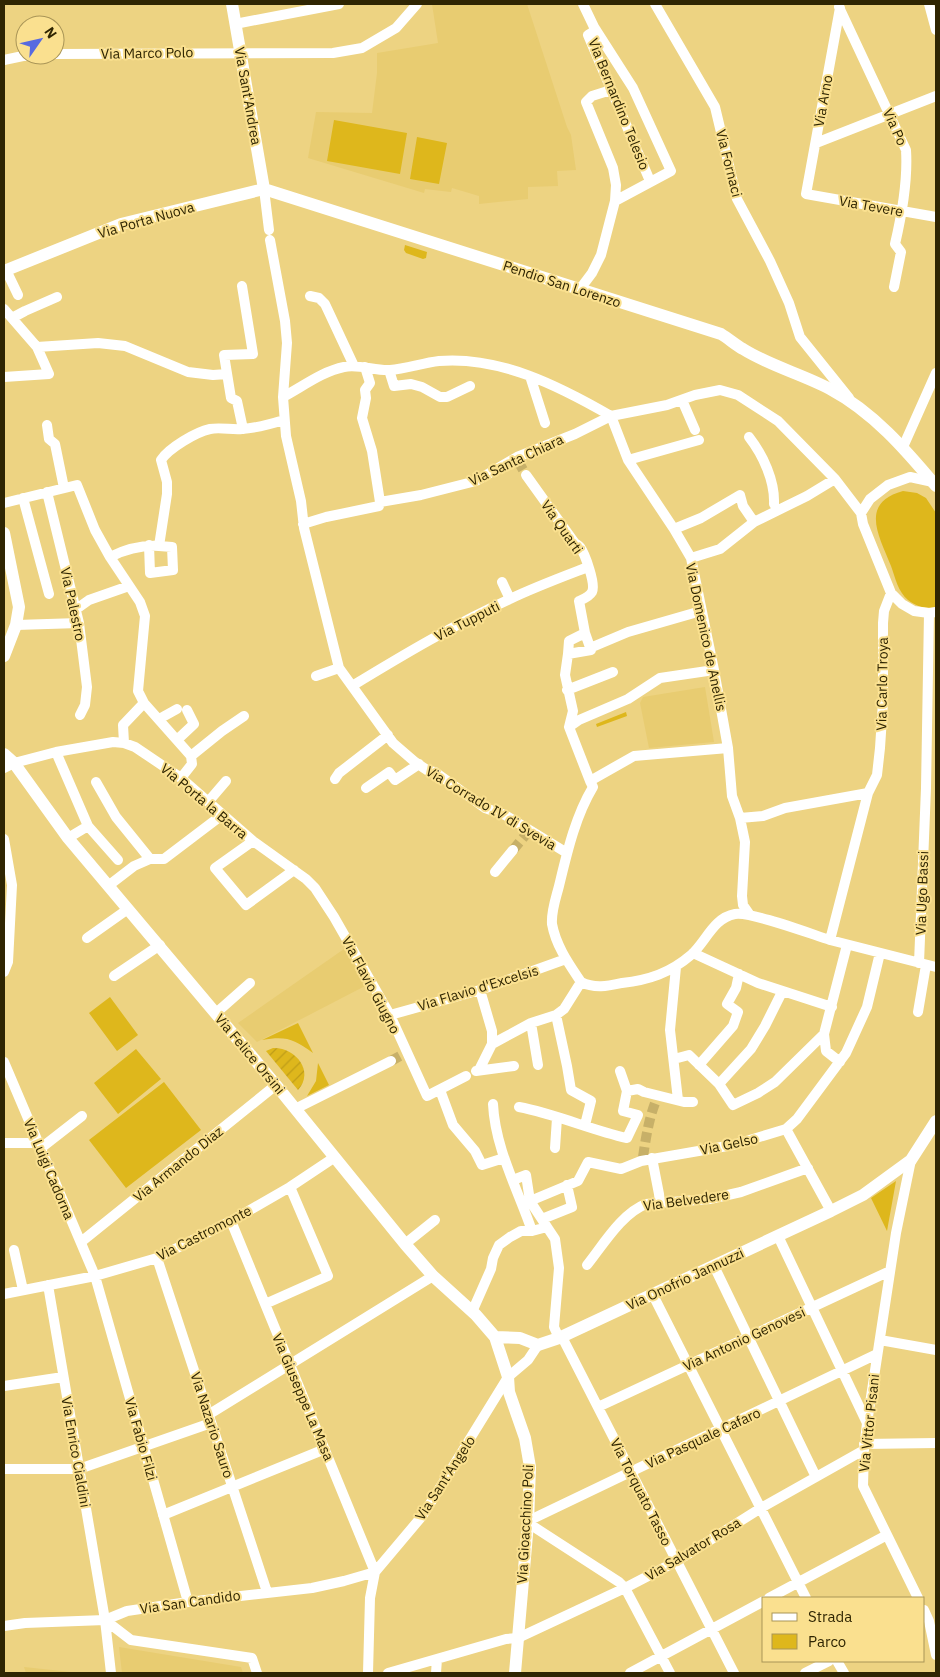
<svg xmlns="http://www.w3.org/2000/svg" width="940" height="1677" viewBox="0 0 940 1677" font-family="'IBM Plex Sans',sans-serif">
  <defs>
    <pattern id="garden-furrows" width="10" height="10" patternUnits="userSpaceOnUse" patternTransform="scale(1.25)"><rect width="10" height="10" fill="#deb71c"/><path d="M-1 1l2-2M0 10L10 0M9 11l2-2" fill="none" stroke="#bf9d18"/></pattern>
  </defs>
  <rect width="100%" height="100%" fill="#edd382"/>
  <!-- built -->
  <path fill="#e8cc71" d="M432 4H527L567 127 571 135 576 170 557 171 558 186 528 187V199L479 204V196L452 188 451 192 425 189 424 193 308 158 316 112 372 113 377 73V53L438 43Z
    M705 687 714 742 649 748 640 703 643 697Z
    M344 949 367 985 257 1042 238 1023Z
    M119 1647 241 1667 243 1673H122Z
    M24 1667 80 1673H26Z"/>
  <!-- green -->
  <path fill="#deb71c" d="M334 120 407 133 400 174 327 161Z
    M417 137 447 143 439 184 410 179Z
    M405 245 427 252 426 258 423 259 406 253 404 250Z
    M903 491 917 493 926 498 936 513V607C926 610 916 606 908 600 898 592 895 577 891 566 879 536 859 503 903 491Z
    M626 712 627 716 597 727 596 724Z
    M110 997 138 1035 117 1051 89 1013Z
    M298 1023 313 1053C293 1039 287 1036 262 1040Z
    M136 1049 161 1079 118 1114 94 1083Z
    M318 1063 329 1085 307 1096 316 1081Z
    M164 1082 201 1130 126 1188 89 1140Z
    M896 1181 887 1231 871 1198Z"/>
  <!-- garden -->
  <path fill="url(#garden-furrows)" d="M273 1048C295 1047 315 1071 298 1090L266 1051Z"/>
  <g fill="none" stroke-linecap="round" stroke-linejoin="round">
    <!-- minor-tunnel -->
    <path stroke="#c7b068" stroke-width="10" stroke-dasharray="10 5" stroke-linecap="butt" d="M518 461 526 475
      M513 850 528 832
      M391 1061 402 1055
      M643 1157C646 1137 649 1117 657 1098"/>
    <!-- minor -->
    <path stroke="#fff" stroke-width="10" d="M583 4 594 27 633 88 671 171 615 201
      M655 4 715 107 737 199 770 261 789 303 800 337 849 398
      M929 4 936 30
      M839 7 906 150C908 181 902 214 895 244L901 252 894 287
      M840 8 806 194 936 217
      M235 24 339 4
      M596 30 588 35 650 181
      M55 54 333 53 362 48 396 28 417 4
      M4 60 23 56 40 55
      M816 143 936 96
      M264 189 269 230
      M270 240 285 321 287 343 283 397 286 436 301 501 304 528 339 668 393 743 415 762 427 770 435 772 485 808 505 815 567 853
      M6 270 18 295
      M242 286 253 354 224 355 231 398 237 401 243 429
      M580 289 592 273 601 255 615 201 616 185 613 168 586 102 592 96 611 90
      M310 296 319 298 325 304 354 366
      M4 309 37 347 49 374 4 377
      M12 318 25 311 57 297
      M37 347 98 343 125 346 188 372 213 375 227 374
      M365 367 370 383 365 390 366 398 362 418 372 451 380 502
      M389 370 394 386 411 384 422 387 440 397H447L470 386
      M530 376 545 423
      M283 397C302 387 323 371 344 367 360 364 375 371 390 370 406 369 422 363 439 361 500 356 559 386 611 416
      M682 400 695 430
      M611 416 628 460 674 529 691 558 714 670 728 748 732 796 740 818
      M47 425 49 439 55 444 64 488
      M749 437C763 455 775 481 774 504
      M903 447 936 373
      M628 460 699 440
      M526 475 574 542C576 544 578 545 580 547 585 554 596 584 592 592 589 597 583 599 579 601L585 633
      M933 482 910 477 888 485 870 499 861 513 863 524 891 593 902 604 914 611 929 613 936 612
      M47 492 79 623 87 687 85 705 80 715
      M23 498 49 594
      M4 503 77 485 95 530 110 557 140 602 145 616 138 691 144 703 191 756 192 764 181 778
      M303 524 326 517 379 506 380 502 421 495 476 481 517 457 575 434 611 416 667 405 695 395 720 390 738 395 778 421 835 479 861 513
      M674 529 701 518 740 495 743 506 754 522
      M149 545 150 573 173 570 172 547 159 546
      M110 557C126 549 141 545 159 546L167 494V482L161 460C169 448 196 432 210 429 220 427 232 430 242 429 256 428 271 424 284 420
      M691 558 720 549 754 522 807 496 835 479
      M502 582 510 599
      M75 610 89 600 129 586
      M16 625 79 623
      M585 633 591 650 568 654 569 641Z
      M590 648 628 632 701 611
      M568 654 565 675 573 711 569 727
      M714 670 660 678 628 699 579 720 569 727 590 781 634 756 728 748
      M316 676 339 668
      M352 686C403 655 455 624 510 599 535 587 562 577 588 567
      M567 690 613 672
      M159 719 177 709
      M178 739 194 724 187 710
      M124 743 123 725 144 703
      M56 752 88 826 118 860
      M191 756 222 731 244 716
      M4 768 14 763 56 752 113 742 124 743 135 747 181 778 253 841 306 879 315 888 334 917 390 1015 427 1096 466 1076
      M335 779 339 773 388 735
      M96 782 116 817 150 859
      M366 788 389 772 395 780 419 764
      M868 793 877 775 880 748 883 702V623L884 611 891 593
      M208 802 226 781
      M68 838 88 826
      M4 839 12 885 8 962 4 972
      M253 841 215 868 246 905 294 870
      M495 872 513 850
      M108 886 134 866 150 859H164L222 815
      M87 938 128 909
      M830 940 936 967
      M693 953 758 983 832 1007
      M919 963 926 788 929 613
      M676 967 670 1030 678 1100
      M114 976 160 945
      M581 982C595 989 608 986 622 983 649 980 670 973 691 955 706 942 713 918 735 914 750 911 811 934 830 940L868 793 785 808 763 816 740 818 745 842 742 896 743 905 750 915
      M581 982C569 964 556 946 552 924 551 911 556 898 559 886 567 853 575 817 593 787L590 781
      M918 1012 926 965
      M216 1013 250 983
      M390 1015 480 990 566 959
      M556 1015 567 1066 571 1090 591 1101 585 1125
      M531 1023 538 1065
      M492 1044 531 1023 556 1015 564 1009 581 982
      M674 1059 689 1055 719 1084 733 1105 758 1093 775 1082 824 1034
      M4 1062 95 1276 188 1602
      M840 1062 826 1051 824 1034 847 945
      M699 1065 733 1026 738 1012 727 1004 736 988 739 974
      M479 1070 492 1044V1031L480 990
      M476 1071 514 1066
      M719 1084 751 1049 765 1026 782 992
      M440 1090 453 1125 475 1151 482 1165 504 1158
      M627 1091 638 1089 644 1092 684 1102H693
      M493 1104C495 1148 518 1190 532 1231
      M519 1107C556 1114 591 1130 627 1138L638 1115 623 1111 627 1091 620 1071
      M295 1109 391 1061
      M786 1129 831 1211
      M4 1143H39
      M41 1148 82 1116
      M555 1148 557 1118
      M652 1158 659 1194 660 1203
      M911 1160 896 1233 867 1423 864 1450 863 1486 918 1598
      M530 1201 578 1181 588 1162 621 1169 641 1161 733 1145 786 1129 797 1119 846 1053 867 1007 880 953
      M542 1219 572 1207 567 1185
      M231 1221 375 1572
      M547 1227 555 1239 559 1268 554 1327 559 1338
      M778 1236 867 1423
      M81 1242 276 1085
      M405 1244 435 1220
      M14 1250 23 1290
      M157 1258 267 1592
      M587 1265C603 1245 622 1213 646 1204L710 1199 741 1192 808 1168
      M714 1266 816 1477
      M48 1285 105 1620 111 1673
      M4 1294 95 1276 157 1258 231 1221 290 1187 335 1157
      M653 1295 806 1598
      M265 1304 328 1276 290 1187
      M472 1312 491 1269 493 1258 499 1245 510 1237 521 1231H532L547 1227 530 1201 526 1175 513 1180
      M562 1337 734 1673
      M880 1340 936 1350
      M4 1386 63 1377
      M598 1407 890 1271
      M208 1415 433 1276
      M864 1444 936 1443
      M4 1469H79L211 1423
      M163 1515 325 1449
      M528 1521 877 1354
      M528 1523 619 1582 625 1588 670 1673
      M769 1598 887 1535
      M924 1610 929 1621 936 1655
      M105 1620 131 1640 252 1658 257 1673
      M4 1626 25 1623 105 1620 127 1611 188 1602 312 1588 344 1581 375 1572
      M837 1661 844 1673
      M368 1673 370 1598 375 1572 423 1515 508 1377 528 1360 538 1345
      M388 1673 506 1639 518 1638 625 1588 677 1561 761 1508 864 1450
      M436 1673 437 1659
      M630 1673 764 1601
      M805 1673 829 1661"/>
    <!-- tertiary -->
    <path stroke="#fff" stroke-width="12" d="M232 4 264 189
      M264 189 721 334C729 339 736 345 743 349 770 366 802 374 830 389 873 412 905 449 936 486
      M4 271 121 224 264 189
      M4 533 19 607 16 625 4 656
      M4 754 14 763 68 838 276 1085 405 1244 433 1276 476 1315 495 1337 508 1377 509 1392 525 1438 530 1467 528 1523 515 1673
      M495 1337 520 1338 538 1345 559 1338 831 1211 863 1195 911 1160 936 1121"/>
  </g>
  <g text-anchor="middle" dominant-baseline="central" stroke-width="4" stroke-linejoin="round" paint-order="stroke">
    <!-- street labels -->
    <g font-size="14" fill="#2f2502" stroke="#fae08f">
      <text transform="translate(147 53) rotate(-1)">Via Marco Polo</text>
      <text transform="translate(248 96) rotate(80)">Via Sant'Andrea</text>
      <text transform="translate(823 101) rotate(-80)">Via Arno</text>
      <text transform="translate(619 104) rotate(68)">Via Bernardino Telesio</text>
      <text transform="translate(895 127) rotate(66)">Via Po</text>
      <text transform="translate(729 163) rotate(76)">Via Fornaci</text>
      <text transform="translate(871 206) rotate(10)">Via Tevere</text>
      <text transform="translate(146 220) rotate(-16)">Via Porta Nuova</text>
      <text transform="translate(562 284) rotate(18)">Pendio San Lorenzo</text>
      <text transform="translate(516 460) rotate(-25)">Via Santa Chiara</text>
      <text transform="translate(562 527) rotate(55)">Via Quarti</text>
      <text transform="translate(73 604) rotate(78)">Via Palestro</text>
      <text transform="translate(467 621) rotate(-27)">Via Tupputi</text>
      <text transform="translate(706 637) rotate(78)">Via Domenico de Anellis</text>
      <text transform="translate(882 684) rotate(-89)">Via Carlo Troya</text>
      <text transform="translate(204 801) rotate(40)">Via Porta la Barra</text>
      <text transform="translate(491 808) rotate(31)">Via Corrado IV di Svevia</text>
      <text transform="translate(922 893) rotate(-88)">Via Ugo Bassi</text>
      <text transform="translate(371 985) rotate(62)">Via Flavio Giugno</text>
      <text transform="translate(478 988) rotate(-17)">Via Flavio d'Excelsis</text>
      <text transform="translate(250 1054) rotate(50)">Via Felice Orsini</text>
      <text transform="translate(729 1144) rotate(-12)">Via Gelso</text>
      <text transform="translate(178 1164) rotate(-39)">Via Armando Diaz</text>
      <text transform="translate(49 1169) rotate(67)">Via Luigi Cadorna</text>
      <text transform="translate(686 1200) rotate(-8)">Via Belvedere</text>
      <text transform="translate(204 1233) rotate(-27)">Via Castromonte</text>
      <text transform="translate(685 1279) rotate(-25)">Via Onofrio Jannuzzi</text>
      <text transform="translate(744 1339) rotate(-25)">Via Antonio Genovesi</text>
      <text transform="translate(303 1397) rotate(67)">Via Giuseppe La Masa</text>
      <text transform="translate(869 1423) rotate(-84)">Via Vittor Pisani</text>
      <text transform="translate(212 1425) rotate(72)">Via Nazario Sauro</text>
      <text transform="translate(703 1438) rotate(-25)">Via Pasquale Cafaro</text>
      <text transform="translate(141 1439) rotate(74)">Via Fabio Filzi</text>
      <text transform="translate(76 1452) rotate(80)">Via Enrico Cialdini</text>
      <text transform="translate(445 1478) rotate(-57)">Via Sant'Angelo</text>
      <text transform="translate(641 1492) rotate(63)">Via Torquato Tasso</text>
      <text transform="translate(525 1524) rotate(-87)">Via Gioacchino Poli</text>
      <text transform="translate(693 1549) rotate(-31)">Via Salvator Rosa</text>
      <text transform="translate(190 1602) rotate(-8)">Via San Candido</text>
    </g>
  </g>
  <!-- border -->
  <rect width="940" height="1677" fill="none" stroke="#2f2502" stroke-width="10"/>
  <!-- legend -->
  <rect x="762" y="1597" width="162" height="65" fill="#fae08f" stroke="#a99557"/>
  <rect x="772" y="1613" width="25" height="8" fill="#ffffff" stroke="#a99557"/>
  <text x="808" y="1622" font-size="15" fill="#2f2502">Strada</text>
  <rect x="772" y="1634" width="25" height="15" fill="#deb71c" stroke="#a99557"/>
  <text x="808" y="1647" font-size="15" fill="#2f2502">Parco</text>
  <!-- north arrow -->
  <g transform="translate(40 40) rotate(56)"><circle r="24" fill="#fae08f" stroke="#a99557"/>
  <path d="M0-4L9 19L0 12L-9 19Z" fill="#576ae0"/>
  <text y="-8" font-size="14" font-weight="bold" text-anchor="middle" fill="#2f2502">N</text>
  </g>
</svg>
